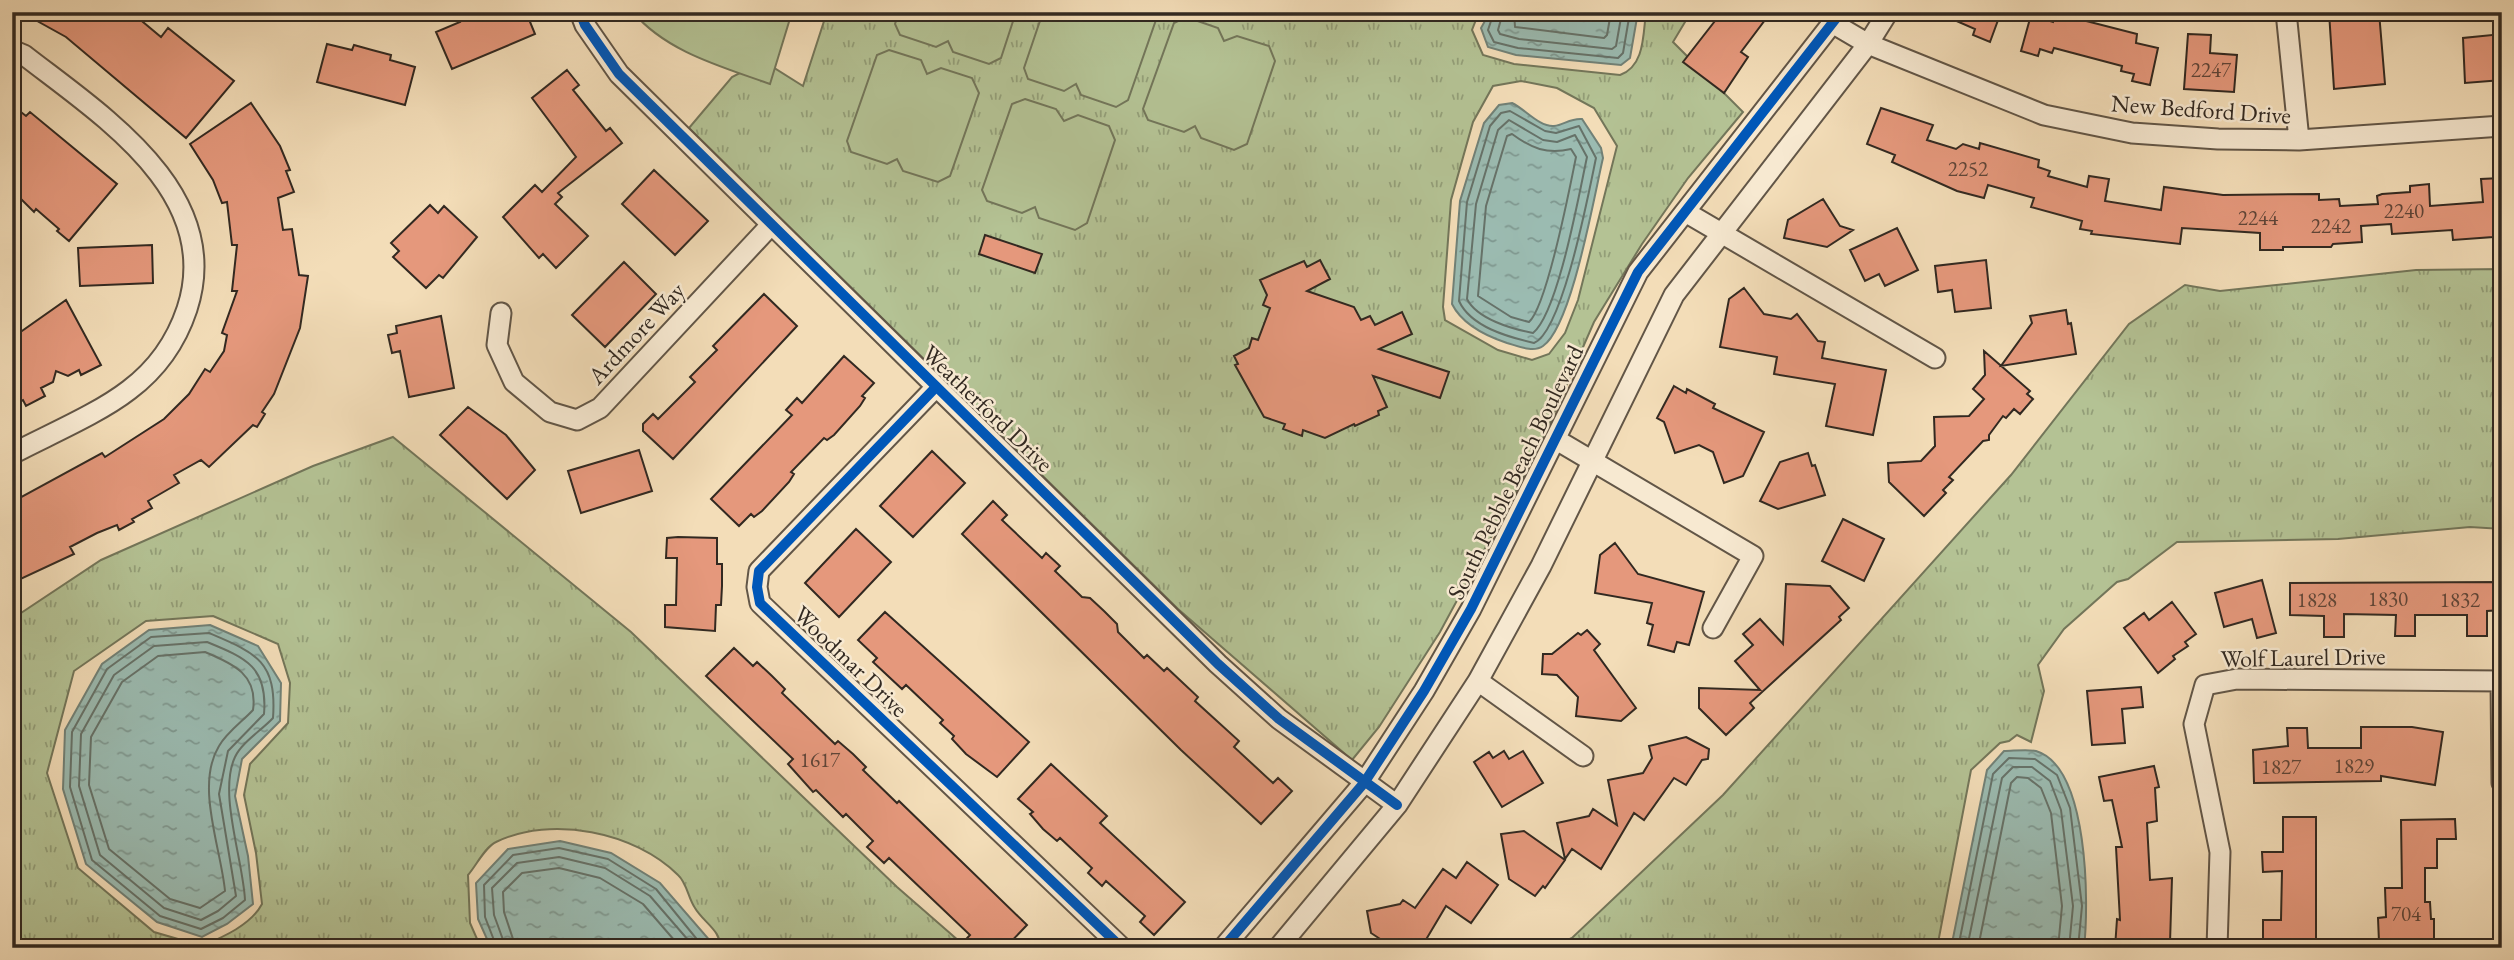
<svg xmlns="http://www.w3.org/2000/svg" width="2514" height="960" viewBox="0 0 2514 960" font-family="'EB Garamond',serif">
  <defs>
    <pattern id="grass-tufts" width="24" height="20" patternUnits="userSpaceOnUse" patternTransform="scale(1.75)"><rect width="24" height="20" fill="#b4c294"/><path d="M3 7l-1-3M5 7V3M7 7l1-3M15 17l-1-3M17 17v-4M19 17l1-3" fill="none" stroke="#939e78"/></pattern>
    <pattern id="water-ripples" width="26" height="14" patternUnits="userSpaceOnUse" patternTransform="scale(1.75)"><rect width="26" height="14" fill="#9bbbb1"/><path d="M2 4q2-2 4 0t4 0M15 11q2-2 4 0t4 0" fill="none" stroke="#7f9890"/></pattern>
  </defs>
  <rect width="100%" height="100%" fill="#f3ddb8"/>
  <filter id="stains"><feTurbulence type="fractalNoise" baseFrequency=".00286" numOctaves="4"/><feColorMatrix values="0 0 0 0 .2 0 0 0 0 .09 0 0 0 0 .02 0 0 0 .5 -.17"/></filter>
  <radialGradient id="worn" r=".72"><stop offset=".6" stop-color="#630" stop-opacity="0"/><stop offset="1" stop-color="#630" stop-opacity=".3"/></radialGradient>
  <!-- grass -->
  <path fill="url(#grass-tufts)" stroke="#73765a" stroke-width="2" fill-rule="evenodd" d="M827 12H1479L1472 30 1483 55 1514 64 1620 75C1645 66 1643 34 1646 12H1691L1673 42 1743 112 1688 178 1642 244 1594 322 1537 452 1440 632 1379 727 1352 760 1178 609 689 128 732 77 763 61 803 86ZM1521 81 1557 88 1594 108 1617 146 1578 300 1565 333 1549 354 1532 360 1498 350 1445 320 1443 307 1451 200 1473 122 1493 86Z
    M2502 269V529L2470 527 2338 539 2177 542 2128 579 2117 582 2064 629 2038 665 2044 691 2031 742 2017 735 2009 741 2000 743 1971 770 1937 948H1549L1572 938 1723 795 2011 475 2129 324 2185 285 2220 291 2416 270Z
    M393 437 631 632 897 887 967 948H720C722 931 703 922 695 908 688 898 687 883 678 875 635 832 551 815 496 842 485 847 476 866 468 875L470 923 481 948H12V619L101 560 313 466ZM213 616 278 644 290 683 288 723 250 764 244 795 256 853 262 904C251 925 223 937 202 946L154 932 78 868 47 773 74 671 146 621Z"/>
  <!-- garden -->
  <path fill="#b4c294" stroke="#73765a" stroke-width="2" d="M633 12H792L770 84C723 67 666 52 633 12Z
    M899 12H1016L1001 58 989 64 953 52 948 41 936 47 900 35 895 24Z
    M1043 12H1155L1157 17 1128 100 1116 107 1081 95 1076 84 1064 91 1028 79 1024 68Z
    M1186 17 1218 28 1224 41 1237 36 1269 46 1275 61 1247 144 1234 150 1201 138 1195 126 1184 132 1148 120 1143 109 1174 23Z
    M889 50 921 60 927 74 941 68 972 78 979 93 950 176 938 182 903 171 897 159 887 164 851 152 847 141 877 55Z
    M1025 99 1056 109 1064 121 1078 115 1109 126 1115 140 1087 223 1075 230 1039 218 1035 207 1022 213 987 201 982 190 1012 104Z"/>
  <!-- water -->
  <path fill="url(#water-ripples)" stroke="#718177" stroke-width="2" d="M1490 12H1638L1630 58 1621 65 1516 55 1488 47 1481 28Z
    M1512 103C1525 109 1539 127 1554 126 1564 125 1570 118 1582 119L1601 148 1603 158C1594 196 1572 326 1543 346 1533 353 1518 346 1507 343 1486 336 1462 324 1452 304L1460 201 1484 123 1499 105Z
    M210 625 258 646 281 683 280 721 242 759 235 796 248 856 253 904 227 924 202 937 157 922 86 864 63 789 65 730 102 664 149 630Z
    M2004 751C2013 751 2027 749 2036 751 2089 767 2089 904 2084 948H1951L1987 770Z
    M560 841 611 853 660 883 712 943 711 948H491L478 919 476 883 508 849Z"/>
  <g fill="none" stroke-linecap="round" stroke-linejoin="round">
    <!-- shore -->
    <path stroke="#667269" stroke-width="2" d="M1494 12 1488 30 1494 42 1518 48 1618 58 1623 53 1630 12
      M1503 12 1498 30 1500 34 1519 39 1612 49 1616 46 1622 12
      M1514 12 1515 27 1604 38 1607 35 1611 12
      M1510 111 1545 131 1556 133 1579 126 1596 158C1589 191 1563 331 1534 343 1508 337 1471 327 1459 301L1467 202 1490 126 1501 113Z
      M1509 120 1543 140 1557 142 1575 135 1587 157C1579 194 1558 313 1533 333 1512 329 1477 319 1467 299L1476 204 1498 130Z
      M1512 134C1531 148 1547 155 1571 149L1576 157C1570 187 1547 306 1529 322L1511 317 1478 296 1486 206 1507 136Z
      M209 633C256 653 277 661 273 718 262 730 242 742 235 757 218 793 243 859 245 900L223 918 201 929 160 916 92 860 70 787 72 732 107 669 151 637Z
      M207 642C246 658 268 667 264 714L228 751 219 794 236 896 218 911 201 920 164 908 100 855 79 786 81 734 114 675 154 646Z
      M205 652C234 664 258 675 253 710 243 721 227 732 219 746 195 785 221 848 225 891L200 908 170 899 109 849 89 785 91 737 122 682 158 656Z
      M497 948 485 917 484 885 513 855 559 848 608 859 656 889 704 948
      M506 948 494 915 492 888 517 863 559 857 605 868 650 896 695 948
      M516 948 504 912 503 892 522 873 559 868 600 878 643 904 681 948
      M1958 948 1993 774 2009 758 2035 759 2057 775 2070 808 2082 906 2078 948
      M1967 948 2002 778 2013 767H2032L2050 781 2061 810 2073 906 2069 948
      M1978 948 2011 783 2017 777 2028 778 2041 788 2051 813 2062 906 2058 948"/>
  </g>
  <!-- building -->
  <path fill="#e5987c" stroke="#322921" stroke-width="2" d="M21 12H131L161 37 168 28 234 81 186 138 66 37Z
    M469 12H526L535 34 452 69 436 32 460 22 458 17Z
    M1722 12H1771L1741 52 1748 57 1724 93 1683 62Z
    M1936 12H2001L1990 42 1973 35 1975 29Z
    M2329 12H2379L2385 84 2334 89Z
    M2055 13 2137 34 2136 43 2158 48 2150 85 2132 81 2134 74 2121 71 2122 66 2054 48 2052 53 2040 49 2038 56 2021 51 2031 15 2053 22Z
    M2188 34 2211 35 2210 53 2237 55 2234 92 2184 89Z
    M2502 34V80L2465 83 2463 38Z
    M327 44 352 50 354 45 372 50 391 55 390 60 415 67 405 105 317 82Z
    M567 70 579 85 573 90 606 131 610 128 622 143 558 193 562 197 555 204 588 236 556 268 543 254 539 258 503 217 535 185 542 192 576 157 532 98Z
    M251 103 280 146 290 170 286 171 294 192 278 198 283 230 292 229 299 275 308 276 300 328 274 394 262 412 265 414 257 427 253 425 209 467 201 460 174 475 179 483 148 501 152 508 132 519 134 522 119 530 117 525 97 533 70 547 74 554 12 583V502L102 453 105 457 164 419 189 394 205 369 210 372 224 351 227 335 222 333 237 291H232L237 245H232L227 202 222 203 213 180 190 144Z
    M12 105 26 116 30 112 117 184 69 241 57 231 59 229 36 209 34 212 12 190Z
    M1881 108 1933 125 1927 140 1956 149 1963 144 1979 149 1980 143 2039 160 2038 167 2050 171 2048 176 2087 187 2089 176 2109 179 2105 201 2161 210 2164 187 2223 195 2319 194V200L2339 199 2340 206 2378 204 2377 196 2382 194 2410 192V186L2429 184 2430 206 2483 202 2481 179 2501 178 2502 233 2493 234V237L2453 240 2452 230 2392 234 2391 224 2361 226 2362 242 2333 244 2331 247H2283V250H2260V233L2182 228 2180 244 2091 234 2092 231 2080 229 2082 221 2031 207 2034 198 1988 185 1984 198 1957 191 1892 162 1895 155 1867 144Z
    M654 170 708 221 675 255 622 204Z
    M1823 199 1840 226 1853 230 1827 247 1784 238 1788 220Z
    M430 205 438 213 444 206 477 237 443 278 439 275 426 288 393 257 399 251 391 243Z
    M1897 228 1918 270 1885 286 1879 274 1865 281 1850 250Z
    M985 235 1042 254 1035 273 979 254Z
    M152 245 153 283 80 286 78 248Z
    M1320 260 1330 279 1307 291 1354 307 1361 320 1370 316 1375 325 1402 312 1412 334 1379 349 1449 372 1440 398 1373 376 1387 407 1378 411 1379 415 1355 426 1354 424 1325 438 1303 430 1302 436 1283 429 1285 424 1264 417 1235 365 1238 364 1234 356 1249 348 1252 338 1258 340 1270 308 1263 305 1267 295 1260 280 1304 261 1307 267Z
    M1986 260 1991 308 1955 312 1952 290 1938 292 1935 266Z
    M624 262 656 294 605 347 572 315Z
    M1744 288 1764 314 1791 319 1797 314 1818 341 1825 342 1822 358 1886 370 1873 435 1826 426 1835 384 1774 374 1777 357 1720 347 1729 299Z
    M764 294 797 326 673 459 643 431V424L653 414 658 419 695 382 690 377 717 350 713 346Z
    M66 300 101 365 81 375 79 370 68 376 56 371 53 382 41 388 45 396 26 406 23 400 12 406V338Z
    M2066 310 2068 324 2071 323 2076 354 2001 366 2032 323 2030 316Z
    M441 316 454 388 409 397 400 351 392 353 388 335 397 333 396 326Z
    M1984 351 2030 391 2027 394 2033 399 2020 414 2014 409 2006 418 2003 416 1989 435V440L1983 441 1949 477 1953 480 1943 490 1946 493 1924 516 1889 482 1888 463 1921 461 1935 446 1934 417 1969 416 1984 399 1973 389 1985 375Z
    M844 356 874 383 862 396 865 398 860 406 834 435 827 440 824 438 791 472 794 474 789 482 762 511 754 517 751 514 739 526 711 499 792 415 786 410 797 398 802 403Z
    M1674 386 1686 393 1687 389 1715 404 1713 408 1764 432 1743 476 1724 483 1713 452 1699 445 1675 453 1664 422 1657 418Z
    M468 407 506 435 535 470 507 499 440 435Z
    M639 450 652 491 581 513 568 471Z
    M932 451 965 483 913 537 880 506Z
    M1808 453 1812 466 1815 465 1825 495 1778 509 1760 501 1780 462Z
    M993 501 1007 515 1002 520 1042 558 1046 553 1060 566 1055 571 1082 597 1090 598 1104 611 1117 624 1118 632 1144 658 1147 655 1164 671 1167 668 1198 697 1195 701 1239 741 1234 747 1273 783 1278 778 1292 791 1261 824 1181 750 962 534Z
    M1843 519 1884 539 1864 581 1822 561Z
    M856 529 891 562 839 617 805 583Z
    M678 537 717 538V564H722V586L721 605H716L715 631 665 627V605H676L677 558H666L667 538Z
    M1615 543 1638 574 1704 592 1689 645 1677 642 1674 652 1648 645 1653 625 1647 623 1652 603 1595 593 1600 555Z
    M2262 580 2276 633 2257 638 2252 619 2224 627 2215 593Z
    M2502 582V610L2487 611V636H2467V615H2415V636H2395L2396 615 2344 614V637H2324V616L2290 615V583Z
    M1786 584 1830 586 1849 608 1839 617 1841 620 1750 703 1754 708 1726 735 1699 708V688L1760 690 1735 661 1753 645 1743 634 1760 619 1783 644Z
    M2172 602 2196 634 2185 642 2188 646 2173 656 2175 659 2158 673 2124 628 2144 613 2149 620Z
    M885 612 1029 742 997 777 966 754 952 739 954 736 940 723 943 720 906 685 902 689 873 662 877 658 858 640Z
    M1587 630 1600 644 1594 650 1636 708 1621 721 1576 716 1578 697 1557 675 1542 674 1543 654H1552L1578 633 1581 635Z
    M734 648 753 666 757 662 772 676 785 689 782 693 835 744 838 741 853 754 866 767 863 770 897 803 899 801 1027 925 1005 948H958L970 935 889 858 884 863 867 847 873 841 846 814 843 817 816 790 813 792 788 764 793 759 706 676Z
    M2141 687 2143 707 2122 709 2125 743 2092 745 2087 691Z
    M2361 727H2412L2443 732 2435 785 2381 776V781L2254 783 2253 750 2288 746 2287 728H2307L2308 748H2361Z
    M1686 737 1709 749 1708 759 1702 760 1686 785 1674 778 1644 820 1634 813 1601 869 1572 849 1565 859 1557 823 1589 816 1593 809 1617 825 1608 780 1643 773 1652 758 1649 746Z
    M1504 751 1509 759 1523 751 1543 783 1502 807 1474 762 1489 752 1493 758Z
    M1051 764 1107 816 1100 823 1185 902 1154 935 1140 922 1145 916 1106 881 1102 886 1088 873 1092 868 1060 838 1057 841 1043 829 1030 814 1033 812 1018 799Z
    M2154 766 2159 787 2155 788 2157 821 2147 823 2150 880 2172 878 2170 943 2149 942V948H2115L2117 919 2120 920 2116 847H2122L2112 800 2104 801 2099 777Z
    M2283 817H2316V940L2263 939V920H2281L2282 871 2263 872 2262 852H2283Z
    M2455 819 2456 839H2437V868H2425V902H2430L2431 919H2434V941L2379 942 2378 918 2386 917 2385 888H2402L2401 820Z
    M1524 831 1565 860 1545 888 1543 886 1535 896 1509 879 1501 834Z
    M1467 862 1498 885 1471 923 1446 906 1421 948H1394L1371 933 1367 911 1400 904 1403 900 1415 908 1443 869 1456 878Z"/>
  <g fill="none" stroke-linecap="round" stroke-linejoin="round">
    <!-- minor casing -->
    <g stroke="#625647" stroke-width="23">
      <path id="minor" d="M580 12 585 25 619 74 1218 664 1279 719 1397 805
        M2286 12 2299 140
        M1834 24 1868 44 2044 115 2132 133 2218 139 2299 140 2502 126
        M12 50 24 55C101 115 225 193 187 309 176 342 157 369 129 390 98 414 48 435 12 454
        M1687 213 1935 358
        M501 313 497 345 514 382 550 412 577 420 600 408 770 226
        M936 387 759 571 757 587 760 603 1122 948
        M1555 439 1753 556 1713 628
        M1478 681 1583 756
        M2501 681 2502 783
        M1223 948 1364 783 1424 691 1471 609 1638 272 1841 12
        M1278 948 1397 805 1478 681 1541 566 1674 295 1868 44 1888 12
        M2217 948 2220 852 2194 724 2205 685 2237 679 2502 681"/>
    </g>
    <!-- minor -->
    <use href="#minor" stroke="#f7e9d1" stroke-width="19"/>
    <!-- cycleway casing -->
    <g stroke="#f7e9d1" stroke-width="15">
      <path id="cycleway" d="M580 12 585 25 619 74 1218 664 1279 719 1397 805
        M936 387 759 571 757 587 760 603 1122 948
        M1223 948 1364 783 1424 691 1471 609 1638 272 1841 12"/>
    </g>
    <!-- cycleway -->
    <use href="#cycleway" stroke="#0057b8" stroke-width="10"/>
  </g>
  <g text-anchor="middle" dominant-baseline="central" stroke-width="5" stroke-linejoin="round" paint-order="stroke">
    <!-- number labels -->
    <g font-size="21" fill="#5f4538">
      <text x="2211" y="69">2247</text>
      <text x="1968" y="168">2252</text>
      <text x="2404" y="210">2240</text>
      <text x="2258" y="217">2244</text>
      <text x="2331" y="225">2242</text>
      <text x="2388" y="598">1830</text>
      <text x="2317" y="599">1828</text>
      <text x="2460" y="599">1832</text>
      <text x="820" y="759">1617</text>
      <text x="2354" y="765">1829</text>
      <text x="2281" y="766">1827</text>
      <text x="2406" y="913">704</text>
    </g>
    <!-- street labels -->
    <g font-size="24" fill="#322921" stroke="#f7e9d1">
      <text transform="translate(2201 109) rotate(4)">New Bedford Drive</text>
      <text transform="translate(636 333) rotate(-47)">Ardmore Way</text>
      <text transform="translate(988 408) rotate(44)">Weatherford Drive</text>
      <text transform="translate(1515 472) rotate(-64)">South Pebble Beach Boulevard</text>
      <text transform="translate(2303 657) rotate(-1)">Wolf Laurel Drive</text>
      <text transform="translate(851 661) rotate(44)">Woodmar Drive</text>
    </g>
  </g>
  <!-- margin -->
  <rect width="2514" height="960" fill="none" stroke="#f3ddb8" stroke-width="42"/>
  <rect x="14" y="14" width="2486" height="932" fill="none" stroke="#322921" stroke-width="3.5"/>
  <rect x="21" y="21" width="2472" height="918" fill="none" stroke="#322921" stroke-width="2"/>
  <rect width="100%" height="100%" filter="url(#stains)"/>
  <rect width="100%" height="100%" fill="url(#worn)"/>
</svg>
